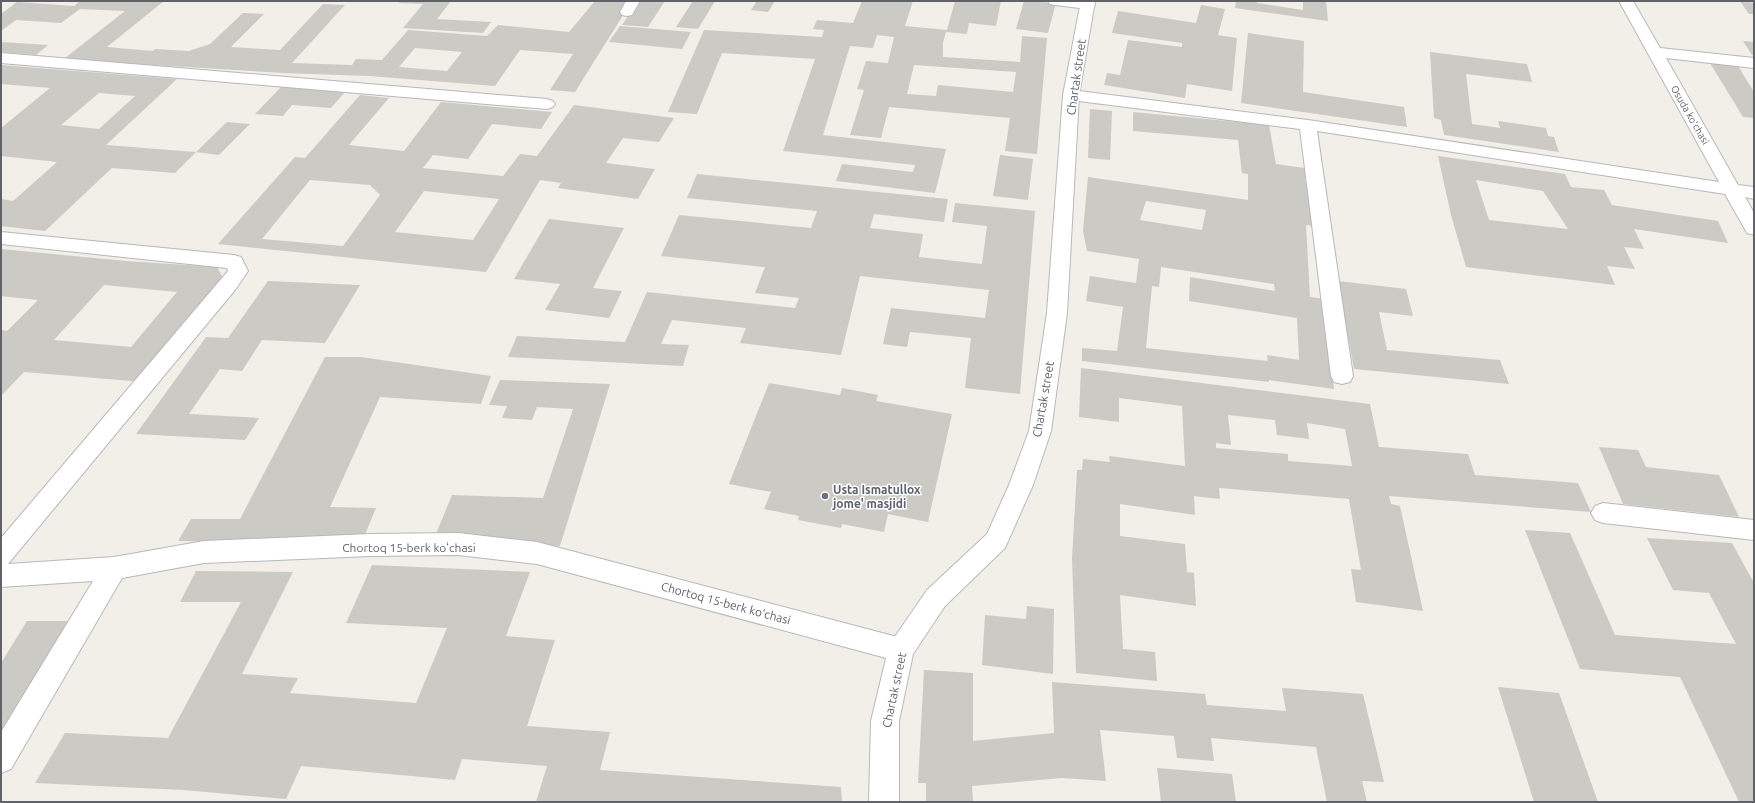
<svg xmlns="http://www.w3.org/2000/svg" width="1755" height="803" viewBox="0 0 1755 803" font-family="Ubuntu,sans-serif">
  <rect width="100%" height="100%" fill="#f1efe8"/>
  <!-- building -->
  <path fill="#cccac5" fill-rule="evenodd" d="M80 1H164L107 47 153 51 155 49 189 51 210 44 243 13 264 14 231 47 280 50 323 4 345 5 292 63 352 65 356 59 382 60 408 30 487 36 498 25 569 32 595 1H632L575 92 550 90 573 54 520 50 495 86 369 76 283 73 138 64 65 58 125 11 80 9 61 23 16 20 1 31V14L17 2 74 6ZM415 48 462 52 447 71 399 67Z
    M401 1H451L437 19 491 22 483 33 403 28 423 4 399 3Z
    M638 1H665L648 27 622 25Z
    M693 1H715L698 29 676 27Z
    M757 1H775L768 12 751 10Z
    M862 1H913L905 26 947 30 955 1H1001L996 26 969 23 967 34 946 32 943 42V57L1020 62 1022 36 1047 38 1037 154 1005 151 1010 118 889 107 881 138 850 135 864 90 857 89 866 61 888 63 894 37 877 35 873 48 850 46 823 135 946 149 935 193 836 181 842 164 913 172 915 165 783 151 815 59 722 53 697 114 668 112 704 30 822 37 824 30 813 29 817 20 853 23ZM914 65 1016 72 1013 92 938 85 936 96 907 94Z
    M1024 1 1056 3 1048 33 1016 29Z
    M1236 1H1257V3L1303 10V1H1326L1328 21 1235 8Z
    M1740 1 1754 3V14H1749Z
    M1201 5 1225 9 1218 35 1237 38 1232 91 1187 84 1185 98 1104 85 1107 73 1120 75 1128 40 1182 47V43L1112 33 1118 11 1196 23Z
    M620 26 691 32 682 49 609 42Z
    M1248 33 1304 41 1303 92 1404 107 1407 127 1241 103Z
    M1743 41 1754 42V55H1752Z
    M1 42 48 45 36 55 1 52Z
    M1430 52 1527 64 1532 82 1466 74 1472 124 1500 128 1498 121 1546 128 1548 136 1554 137 1559 152 1444 135 1441 120 1434 118Z
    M1710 63 1738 66 1754 92V118L1743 117Z
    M1 65 177 79 106 145 196 152 175 173 112 168 45 231 1 226V199L13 201 57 162 1 156V128L50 88 1 84ZM99 93 135 96 99 129 61 125Z
    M281 87 345 92 331 108 292 105 283 116 255 114Z
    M360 95 389 98 349 145 404 151 441 102 552 112 541 129 492 124 468 159 433 155 423 168 503 176 520 154 537 156 574 105 674 118 659 142 623 138 606 163 655 169 638 199 558 188 561 183 540 180 486 272 218 244 295 157 305 158ZM310 180 370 185 380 195 343 246 262 239ZM424 191 499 199 473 240 395 232Z
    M1090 109 1112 111 1110 160 1088 158Z
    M1133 112 1269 125 1276 164 1305 168V182L1310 183 1312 226 1306 225 1310 297 1326 299 1334 389 1269 380V382L1082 361V348L1117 351 1123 307 1086 301 1090 276 1136 283 1139 259 1087 251 1083 231 1088 177 1248 200V174L1242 173 1238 140 1133 131ZM1146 201 1206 210 1202 230 1140 220ZM1161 267 1274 284 1275 291 1190 277 1189 301 1297 318 1299 360 1267 355 1268 361 1146 348 1152 286 1159 287Z
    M227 122 250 124 219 155 196 152Z
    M1000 155 1033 159 1028 200 993 196Z
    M1438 156 1565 174 1571 187 1604 190 1612 205 1718 221 1728 243 1634 229 1644 249 1624 247 1635 269 1607 266 1615 285 1466 267 1451 215ZM1476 180 1543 191 1568 229 1489 220Z
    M697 174 948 199 944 222 874 214 870 228 923 234 919 257 982 264 987 226 952 222 955 203 1035 211 1020 394 965 388 971 338 910 332 907 347 883 344 891 308 985 318 989 290 860 276 841 355 740 343 746 328 672 320 661 344 689 345 683 366 508 357 517 336 625 342 647 292 795 308 799 298 755 293 765 267 661 256 679 215 811 228 817 211 687 198Z
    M549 219 624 228 593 288 622 291 609 318 545 310 560 284 514 279Z
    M1 249 126 261 217 267 224 280 143 382 24 372 1 396V330L7 331 38 300 1 296ZM104 285 177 292 131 347 54 340Z
    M268 281 360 285 325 343 262 340 242 371 220 369 189 414 259 418 245 440 136 434 206 337 228 338Z
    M1338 281 1406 289 1413 316 1379 312 1387 350 1500 360 1509 384 1354 369Z
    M325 357H361L491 376 481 404 380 397 330 507 376 508 361 544 178 541 191 519H240Z
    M1081 368 1370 404 1379 447 1468 454 1475 475 1578 483 1591 512 1389 496 1391 504 1400 506 1423 611 1356 602 1351 569 1361 570 1349 499 1219 488 1220 499 1194 496 1195 515 1120 504V536L1185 544 1187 572 1194 573 1196 606 1120 595 1123 649 1155 652 1157 681 1076 673 1072 558 1077 470H1082L1083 459 1110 462 1109 456 1185 466 1182 406 1119 398V422L1079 417ZM1228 415 1275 420 1277 435 1309 439 1307 423 1345 429 1352 466 1288 461V454L1216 448V443L1231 445Z
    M500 380 610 384 560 546 433 541 452 495 543 498 573 409 537 407 532 420 502 418 507 406 489 405Z
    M769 383 840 395 842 388 878 395 876 401 952 414 928 522 888 514 884 532 842 524 841 528 798 520 799 516 764 509 771 492 729 484Z
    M1599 447 1638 450 1646 467 1719 475 1739 517 1623 504Z
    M1525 530 1570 533 1615 635 1736 644 1709 593 1673 590 1647 538 1732 543 1754 583V802H1739L1680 677 1580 669Z
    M372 565 530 572 506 636 555 640 527 726 610 732 600 770 841 787 842 802H536L547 766 462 759 455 780 301 766 286 799 183 790 35 783 65 733 168 738 241 602H180L196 571 293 572 242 674 298 678 290 693 416 703 447 628 346 623Z
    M1027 606 1054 609 1053 674 982 665 985 615 1026 619Z
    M27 621H69L1 735V663Z
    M924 670 973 673V741L1054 733 1052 682 1205 694 1207 705 1286 711 1282 688 1363 694 1384 782 1362 781 1367 802H1327L1316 747 1211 738 1214 761 1177 758 1174 736 1100 730 1106 781 1062 778 972 786 973 802H926V783H918Z
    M1498 687 1559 693 1598 802H1534Z
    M1157 768 1232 774 1236 802H1161Z"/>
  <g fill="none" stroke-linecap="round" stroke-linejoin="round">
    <!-- lane casing -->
    <g stroke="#b5b8bc" stroke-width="2">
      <path id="lane" d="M1603 503 1754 520V540L1603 523 1595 520 1591 513 1595 506Z"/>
    </g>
    <!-- street casing -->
    <g stroke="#b5b8bc" stroke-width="2">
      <path id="street" d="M626 1H640L632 15 627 16 622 15 620 12Z
        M1048 1H1089L1093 2 1095 5 1093 8 1088 9 1055 5 1050 4Z
        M1619 1H1633L1660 48 1754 58V68L1666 58 1738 185 1754 187V199L1745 197 1754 213V235L1747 233 1725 194 1317 131 1353 376 1350 382 1342 384 1334 382 1331 376 1300 129 1071 100 1065 98 1063 95 1065 92 1071 90 1308 120 1719 182Z
        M1 53 547 99 553 101 555 104 553 107 547 109 1 63Z
        M1 232 234 255 241 257 248 271 235 290 8 564 114 557 204 541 370 534 458 533 537 542 901 638 910 641 914 650 910 659 901 662 537 564 458 555 370 556 204 563 122 578 11 769 1 773V732L93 581 1 587V538L228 271 227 268 1 244Z"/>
    </g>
    <!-- secondary casing -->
    <g stroke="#b6babf" stroke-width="2">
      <path id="secondary" d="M1081 1H1095L1079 95 1067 313 1051 431 1033 485 1005 548 945 606 913 654 899 721V802H869L871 721 888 650 892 641 927 590 987 534 1009 485 1029 431 1047 313 1063 95Z"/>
    </g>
    <!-- lane -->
    <use href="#lane" fill="#fff" fill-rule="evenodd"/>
    <!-- street -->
    <use href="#street" fill="#fff" fill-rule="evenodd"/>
    <!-- secondary -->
    <use href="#secondary" fill="#fff" fill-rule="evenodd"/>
  </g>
  <!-- markers -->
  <circle fill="#6b7280" stroke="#fff" stroke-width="1.5" cx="825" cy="496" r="4"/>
  <g text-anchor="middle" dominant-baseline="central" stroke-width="3" stroke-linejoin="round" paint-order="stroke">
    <!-- far-street labels -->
    <g font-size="10" fill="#5f6368" stroke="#fff">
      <text transform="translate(1690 115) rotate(60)">Osuda koʻchasi</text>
    </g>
    <!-- street labels -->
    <g font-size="12" fill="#5f6368" stroke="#fff">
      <text transform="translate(1076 77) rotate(-82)">Chartak street</text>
      <text transform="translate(1043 399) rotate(-80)">Chartak street</text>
      <text x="409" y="547">Chortoq 15-berk koʻchasi</text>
      <text transform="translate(726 603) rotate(15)">Chortoq 15-berk koʻchasi</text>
      <text transform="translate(894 690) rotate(-78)">Chartak street</text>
    </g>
    <!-- worship labels -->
    <g font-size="12" font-weight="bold" fill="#5b616d" stroke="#fff" text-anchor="start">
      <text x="833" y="489">Usta Ismatullox<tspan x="833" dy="14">jome' masjidi</tspan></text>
    </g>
  </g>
  <!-- border -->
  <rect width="1755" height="803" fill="none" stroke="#5f6368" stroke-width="4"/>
</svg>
